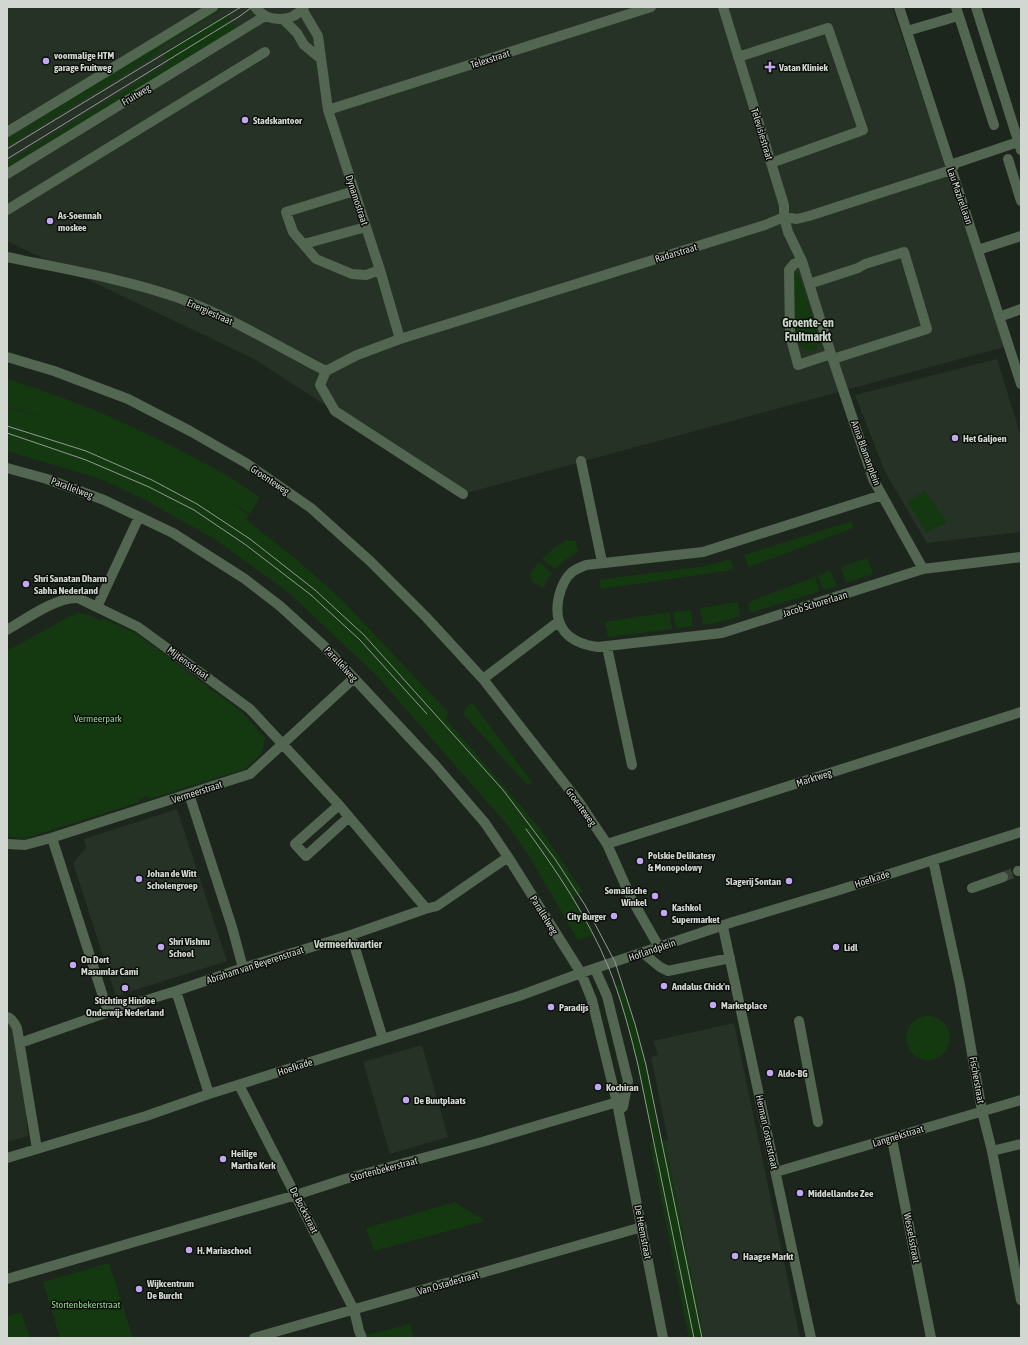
<svg xmlns="http://www.w3.org/2000/svg" width="1028" height="1345" viewBox="0 0 1028 1345" font-family="'Asap Condensed',sans-serif">
  <rect width="100%" height="100%" fill="#1d261c"/>
  <!-- built -->
  <path fill="#263225" d="M7 7H892L936 137 1004 347 463 494 254 359 7 241Z
    M997 359 1021 437V532L927 543 885 472 855 395Z
    M177 809 227 961 116 996 73 863 86 848 84 839Z
    M7 1017 20 1043 28 1136 7 1142Z
    M734 1023 800 1338H704L665 1141 668 1140 651 1057 658 1055 653 1041Z
    M422 1045 448 1137 390 1154 363 1062Z"/>
  <!-- green -->
  <path fill="#143911" d="M222 7 224 8 158 49 160 52 159 53 7 146V140L68 101Z
    M226 14 237 29 7 167V163L169 63 163 52Z
    M795 273H797L799 275 820 341C815 360 800 350 795 337L793 275Z
    M7 379C77 400 144 430 208 465 226 474 243 486 260 497L250 514 228 500 249 515 246 520 296 559 341 599 448 712 446 719 539 827 583 892 574 897 594 935 578 940 529 856 509 827 376 675 288 592 216 540 147 501 101 479 7 451V408L49 419 7 407Z
    M925 491 947 522 926 533 908 501Z
    M852 521 853 528 749 567 744 555Z
    M566 540 576 541 578 552 565 560 555 569 542 559 555 547Z
    M867 558 873 574 846 583 841 567Z
    M731 559 733 570 601 589 599 580 705 566Z
    M539 562 552 573 547 580 544 588 532 582 530 573Z
    M830 570 837 586 823 590 818 576Z
    M815 577 820 591 750 613 748 602Z
    M738 602 740 616 724 621 703 625 700 608Z
    M691 610 693 626 676 628 673 612Z
    M670 612 672 629 608 637 605 622Z
    M76 613 87 614 101 621 102 618 137 634 243 713 265 738 262 753 245 769 149 799 147 796 139 799V802L26 838 7 837V651Z
    M472 702 532 782 528 786 464 715 465 709Z
    M622 984 635 1024 646 1065 660 1141H665L704 1338H689L650 1143 654 1142 652 1130 628 1026 615 986Z
    M906 1038a22 22 0 1 1 44 0a22 22 0 1 1-44 0Z
    M455 1202 485 1221 374 1251 366 1228Z
    M109 1263 133 1338H60L43 1282Z
    M21 1312 30 1338H7V1316Z
    M410 1324 414 1338H369L367 1335Z"/>
  <g fill="none" stroke-linecap="round" stroke-linejoin="round">
    <!-- minor-tunnel -->
    <path stroke="#384137" stroke-width="10" stroke-dasharray="10 5" stroke-linecap="butt" d="M1003 877 1018 871"/>
    <!-- minor -->
    <path stroke="#536651" stroke-width="10" d="M255 7C267 23 292 23 304 7
      M723 7 784 205V217L788 232 802 261 831 354 873 479 923 569
      M899 7 1021 384
      M956 7 994 125
      M976 7 1021 150
      M302 9 318 36 328 110 380 270 400 339
      M283 19 297 33 304 45 321 59
      M907 31 958 16
      M738 57 828 28 863 130 771 163
      M328 110 651 7
      M7 132 213 7
      M1008 159 1021 201
      M7 174 265 16
      M354 191 286 212 293 232 316 259 352 274 366 275 380 270
      M7 210 265 52
      M304 244 366 227
      M978 250 1021 236
      M7 257C63 269 121 278 176 297 229 316 277 346 326 371
      M802 261 794 264 789 270 790 335 798 365 831 354
      M809 284 858 268 865 264 904 252 927 329 833 359
      M999 317 1021 309
      M7 357 54 371 128 399 190 431 246 463 311 508 370 561 426 617 483 679 579 802 607 844 631 898 659 947
      M326 371 357 355 400 339 765 225 784 217 797 219 809 216 951 170 956 163 1021 141
      M326 371 320 385 335 411 463 494
      M581 461 602 562
      M7 468 47 479 104 500 173 533 245 579 280 606 323 645 436 766 485 823 508 857 581 973 592 1000 617 1103 663 1338
      M882 495 703 552 586 565C582 567 576 569 572 572 565 578 561 588 559 596 552 627 568 643 598 647L722 633 923 569 1021 557
      M97 607 139 517
      M7 630C26 619 56 597 78 598L138 627 250 709 339 805 424 906 425 909
      M607 647 632 765
      M483 679 558 622
      M189 794 232 927 243 968
      M339 805 295 844 306 856 349 817
      M52 838 108 1012
      M7 844 25 845 51 838 250 774 354 678
      M607 844 1021 712
      M933 860 960 985 982 1111 992 1151 1021 1300
      M1018 871H1021
      M972 888 1003 877
      M723 927 811 1338
      M351 935 383 1039
      M643 953 660 967 668 971 730 958
      M595 969 607 996 628 1081 623 1107
      M176 991 209 1094
      M7 1017C12 1018 15 1024 17 1028L37 1149
      M799 1021 818 1122
      M20 1043 108 1012 176 991 243 968 351 935 425 909 437 906 508 857
      M239 1085 354 1310 359 1331 362 1338
      M892 1139 931 1338
      M992 1151 1021 1144
      M7 1158 146 1116 209 1094 519 996 581 973 733 922 836 891 1021 832
      M776 1172 1021 1100
      M7 1279 296 1195 345 1179 482 1142 624 1100
      M254 1338 642 1227"/>
    <!-- tram -->
    <path stroke="#929991" stroke-width="1" d="M7 149 241 7
      M7 159 240 16 252 7
      M7 426 86 451 152 480 197 504 250 539 315 590 364 635 503 790 555 859 585 905 615 962 635 1024 646 1065 702 1338
      M7 433 86 460 149 487 194 510 246 545 311 595 360 640 427 714
      M526 829C557 871 588 918 608 966 621 998 630 1032 638 1065L694 1338"/>
  </g>
  <!-- markers -->
  <g fill="#c2a8f2" stroke="#0a0d09" stroke-width="1.5">
    <circle cx="46" cy="61" r="4"/>
    <path d="M768 61h4v4h4v4h-4v4h-4v-4h-4v-4h4z"/>
    <circle cx="245" cy="120" r="4"/>
    <circle cx="50" cy="221" r="4"/>
    <circle cx="955" cy="438" r="4"/>
    <circle cx="26" cy="584" r="4"/>
    <circle cx="640" cy="861" r="4"/>
    <circle cx="139" cy="879" r="4"/>
    <circle cx="789" cy="881" r="4"/>
    <circle cx="655" cy="896" r="4"/>
    <circle cx="664" cy="913" r="4"/>
    <circle cx="614" cy="916" r="4"/>
    <circle cx="161" cy="947" r="4"/>
    <circle cx="836" cy="947" r="4"/>
    <circle cx="73" cy="965" r="4"/>
    <circle cx="664" cy="986" r="4"/>
    <circle cx="125" cy="988" r="4"/>
    <circle cx="713" cy="1005" r="4"/>
    <circle cx="551" cy="1007" r="4"/>
    <circle cx="770" cy="1073" r="4"/>
    <circle cx="598" cy="1087" r="4"/>
    <circle cx="406" cy="1100" r="4"/>
    <circle cx="223" cy="1159" r="4"/>
    <circle cx="800" cy="1193" r="4"/>
    <circle cx="189" cy="1250" r="4"/>
    <circle cx="735" cy="1256" r="4"/>
    <circle cx="139" cy="1289" r="4"/>
  </g>
  <g text-anchor="middle" dominant-baseline="central" stroke-width="3" stroke-linejoin="round" paint-order="stroke">
    <!-- poi labels -->
    <g font-size="10" font-weight="bold" fill="#d2d8d1" stroke="#0a0d09" text-anchor="start">
      <text x="54" y="55">voormalige HTM<tspan x="54" dy="12">garage Fruitweg</tspan></text>
      <text x="779" y="67">Vatan Kliniek</text>
      <text x="253" y="120">Stadskantoor</text>
      <text x="58" y="215">As-Soennah<tspan x="58" dy="12">moskee</tspan></text>
      <text x="963" y="438">Het Galjoen</text>
      <text x="34" y="578">Shri Sanatan Dharm<tspan x="34" dy="12">Sabha Nederland</tspan></text>
      <text x="648" y="855">Polskie Delikatesy<tspan x="648" dy="12">&amp; Monopolowy</tspan></text>
      <text x="147" y="873">Johan de Witt<tspan x="147" dy="12">Scholengroep</tspan></text>
      <text x="781" y="881" text-anchor="end">Slagerij Sontan</text>
      <text x="647" y="890" text-anchor="end">Somalische<tspan x="647" dy="12">Winkel</tspan></text>
      <text x="672" y="907">Kashkol<tspan x="672" dy="12">Supermarket</tspan></text>
      <text x="606" y="916" text-anchor="end">City Burger</text>
      <text x="169" y="941">Shri Vishnu<tspan x="169" dy="12">School</tspan></text>
      <text x="844" y="947">Lidl</text>
      <text x="81" y="959">On Dort<tspan x="81" dy="12">Masumlar Cami</tspan></text>
      <text x="672" y="986">Andalus Chick'n</text>
      <text x="125" y="1000" text-anchor="middle">Stichting Hindoe<tspan x="125" dy="12">Onderwijs Nederland</tspan></text>
      <text x="721" y="1005">Marketplace</text>
      <text x="559" y="1007">Paradijs</text>
      <text x="778" y="1073">Aldo-BG</text>
      <text x="606" y="1087">Kochiran</text>
      <text x="414" y="1100">De Buutplaats</text>
      <text x="231" y="1153">Heilige<tspan x="231" dy="12">Martha Kerk</tspan></text>
      <text x="808" y="1193">Middellandse Zee</text>
      <text x="197" y="1250">H. Mariaschool</text>
      <text x="743" y="1256">Haagse Markt</text>
      <text x="147" y="1283">Wijkcentrum<tspan x="147" dy="12">De Burcht</tspan></text>
    </g>
    <!-- street labels -->
    <g font-size="10" fill="#d2d8d1" stroke="#0a0d09">
      <text transform="translate(490 59) rotate(-18)">Telexstraat</text>
      <text transform="translate(136 95) rotate(-31)">Fruitweg</text>
      <text transform="translate(762 134) rotate(73)">Televisiestraat</text>
      <text transform="translate(960 196) rotate(71)">Lau Mazirellaan</text>
      <text transform="translate(357 200) rotate(72)">Dynamostraat</text>
      <text transform="translate(676 253) rotate(-17)">Radarstraat</text>
      <text transform="translate(210 312) rotate(24)">Energiestraat</text>
      <text transform="translate(866 453) rotate(70)">Anna Blamanplein</text>
      <text transform="translate(270 480) rotate(34)">Groenteweg</text>
      <text transform="translate(72 488) rotate(21)">Parallelweg</text>
      <text transform="translate(815 604) rotate(-17)">Jacob Schorerlaan</text>
      <text transform="translate(188 663) rotate(36)">Mijtensstraat</text>
      <text transform="translate(341 664) rotate(47)">Parallelweg</text>
      <text transform="translate(814 778) rotate(-18)">Marktweg</text>
      <text transform="translate(197 792) rotate(-18)">Vermeerstraat</text>
      <text transform="translate(581 807) rotate(54)">Groenteweg</text>
      <text transform="translate(872 879) rotate(-18)">Hoefkade</text>
      <text transform="translate(544 915) rotate(58)">Parallelweg</text>
      <text transform="translate(652 950) rotate(-19)">Hoflandplein</text>
      <text transform="translate(255 965) rotate(-18)">Abraham van Beyerenstraat</text>
      <text transform="translate(295 1067) rotate(-18)">Hoefkade</text>
      <text transform="translate(977 1080) rotate(80)">Fischerstraat</text>
      <text transform="translate(767 1132) rotate(78)">Herman Costerstraat</text>
      <text transform="translate(898 1136) rotate(-17)">Langnekstraat</text>
      <text transform="translate(384 1169) rotate(-15)">Stortenbekerstraat</text>
      <text transform="translate(304 1210) rotate(63)">De Bockstraat</text>
      <text transform="translate(643 1232) rotate(79)">De Heemstraat</text>
      <text transform="translate(912 1238) rotate(79)">Wesselsstraat</text>
      <text transform="translate(448 1283) rotate(-16)">Van Ostadestraat</text>
    </g>
    <!-- park labels -->
    <g font-size="10" fill="#91d38a" stroke="#0a0d09">
      <text x="98" y="718">Vermeerpark</text>
      <text x="86" y="1304">Stortenbekerstraat</text>
    </g>
    <!-- neighbourhood labels -->
    <g font-size="11" font-weight="bold" fill="#c9d5c8" stroke="#0a0d09">
      <text x="348" y="944">Vermeerkwartier</text>
    </g>
    <!-- quarter labels -->
    <g font-size="12" font-weight="bold" fill="#c9d5c8" stroke="#0a0d09">
      <text x="808" y="323">Groente- en<tspan x="808" dy="14">Fruitmarkt</tspan></text>
    </g>
  </g>
  <!-- border -->
  <rect width="1028" height="1345" fill="none" stroke="#d2d8d1" stroke-width="16"/>
</svg>
